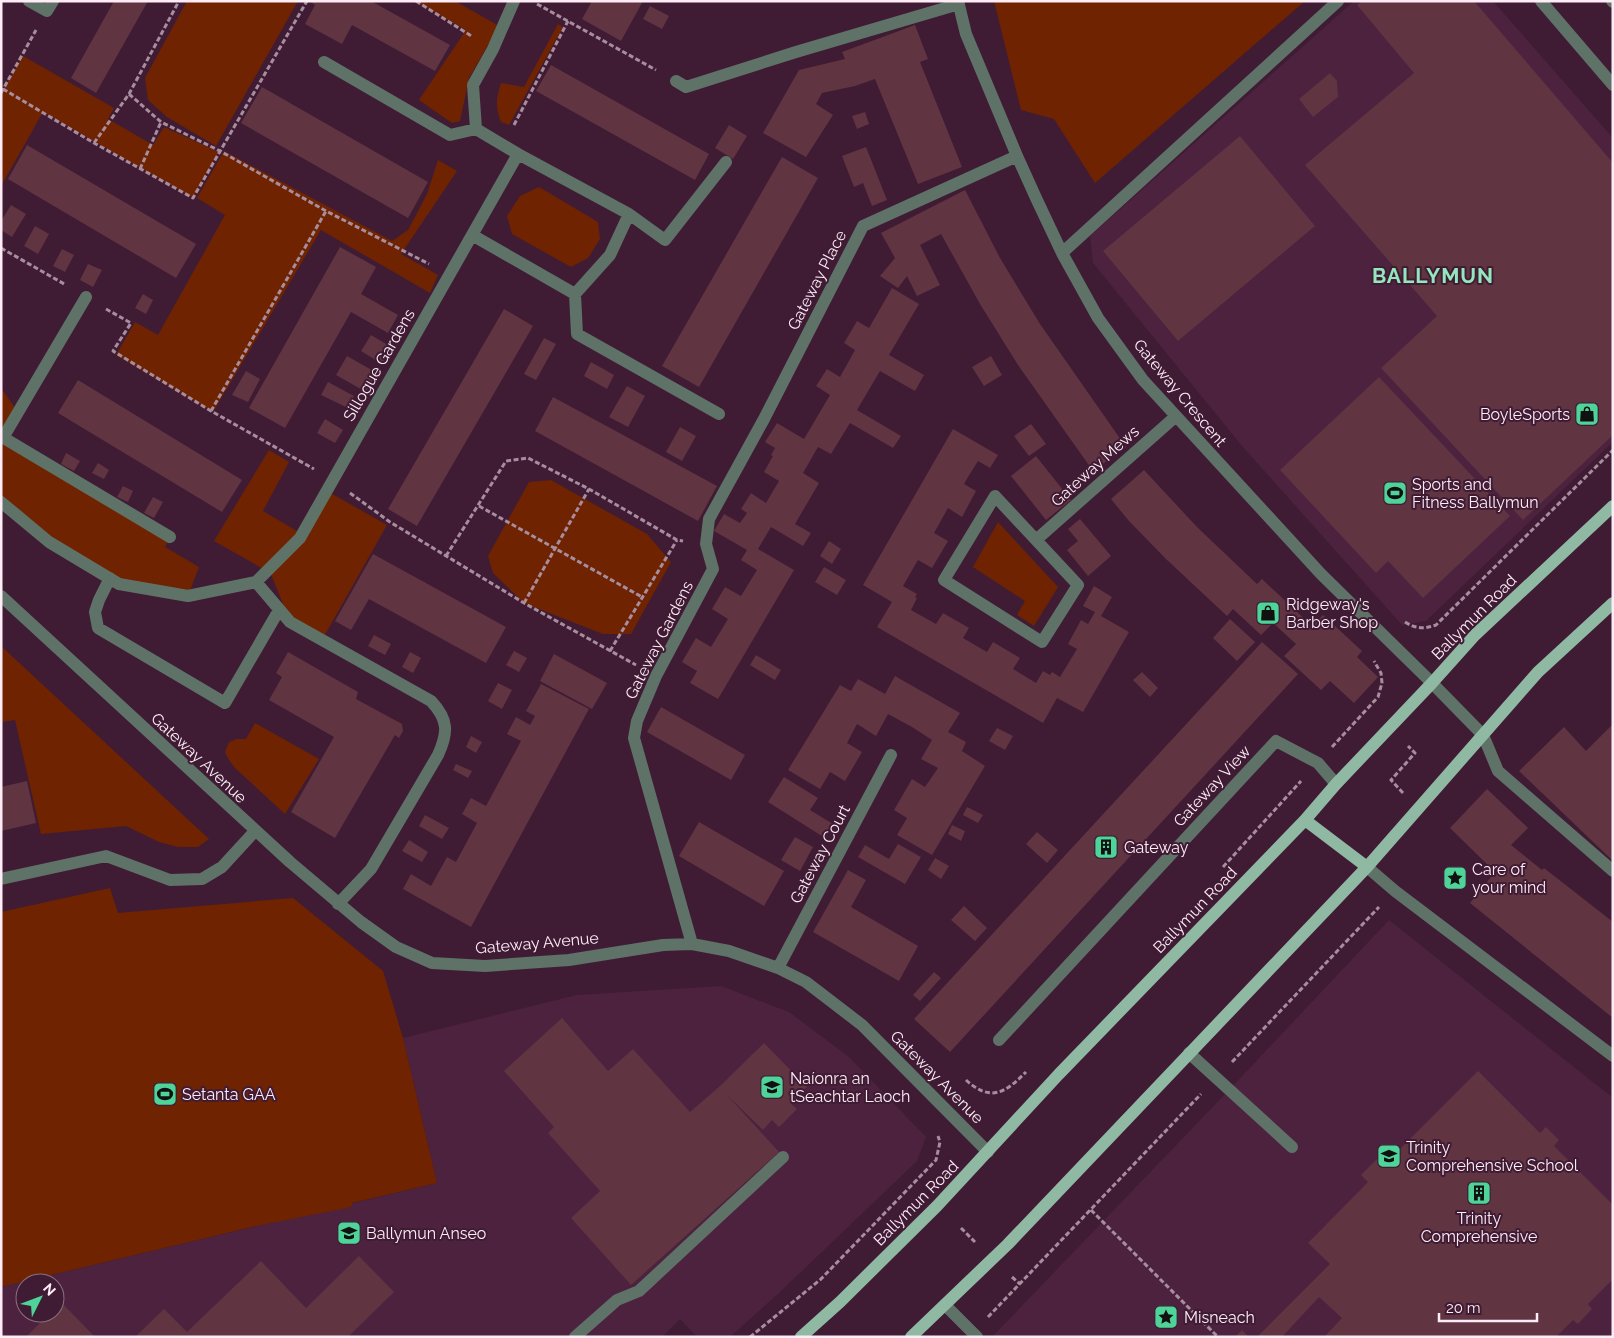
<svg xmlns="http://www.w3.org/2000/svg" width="1614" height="1338" viewBox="0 0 1614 1338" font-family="Raleway,sans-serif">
  <rect width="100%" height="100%" fill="#3f1c34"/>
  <!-- built -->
  <path fill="#4c223e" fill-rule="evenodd" d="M1354 1H1493L1613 138V442L1426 621 1402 625 1242 446 1093 263 1090 236Z
    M1389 920 1613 1098V1337H992L1229 1090Z
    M721 986 789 1012 849 1057 926 1137 917 1161 779 1293 730 1337H697L680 1319 662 1337H1V1287L437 1183 403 1038 577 995ZM25 1283H55V1313H25Z"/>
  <!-- green -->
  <path fill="#6f2300" d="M187 1H298L216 146 167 117 148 100 145 78Z
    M414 1H455L499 26 469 78 460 121 452 123 419 100 466 30Z
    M994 1H1305L1095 183 1054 119 1021 110Z
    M558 24 563 27 509 125 501 122C495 107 496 98 501 83L524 87Z
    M23 56 114 108 108 119 153 145 164 127 219 152 193 198 43 112 1 186V93Z
    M224 151 392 241 408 230 427 194 438 160 457 171 401 254 438 275 430 293 321 230 213 412 116 355 135 322 158 335 225 215 197 198Z
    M539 187 598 222 600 239 588 258 571 267 512 234 507 216 520 196Z
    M1 388 18 412 2 437 170 538 165 547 199 567 188 596 119 583 1 502Z
    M269 450 289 462 263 511 302 534 327 491 387 525 322 640 290 622 269 569 267 571 214 541Z
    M551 480 647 534 671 562 631 634H603L524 603 493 573 488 556 529 482Z
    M998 522 1058 587 1034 626 1017 615 1025 601 973 567Z
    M1 646 209 839 198 847H178L159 842 126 826 41 834 15 720 1 722Z
    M255 723 319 759 285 814 235 768 229 760 225 752 229 742 237 739H246Z
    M110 888 118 913 293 898 383 971 403 1038 437 1183 352 1203V1207L252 1227 1 1287V912Z"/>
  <!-- building -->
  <path fill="#603441" d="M114 1H148L96 93 71 78Z
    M309 1H371L450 45 435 71 352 25 342 44 305 24 315 5Z
    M592 1H643L621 41 582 19Z
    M1362 1H1474L1613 163V435L1523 520 1381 368 1437 316 1305 165 1414 73 1357 5Z
    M650 6 669 16 662 29 643 19Z
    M915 25 928 59 920 62 962 167 918 184 875 79 855 86 822 93 816 104 833 115 806 157 763 133 799 70 845 59 842 52Z
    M551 65 709 154 695 180 536 91Z
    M1330 73 1337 81 1338 97 1313 117 1299 99Z
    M262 87 428 182 408 218 241 123Z
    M865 112 869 124 857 129 852 116Z
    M729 125 747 136 733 159 715 148Z
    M1240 136 1315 226 1178 341 1103 251Z
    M27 145 196 244 176 278 8 179Z
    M866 147 887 200 872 206 863 183 854 187 842 156Z
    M782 157 818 178 699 387 662 366Z
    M965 190 1000 258 1040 324 1126 447 1093 471 1018 365 980 304 941 234 920 245 940 285 917 296 907 276 898 288 880 276 895 258 881 233Z
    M11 205 26 214 12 237 1 230V221Z
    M35 226 49 234 38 254 24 246Z
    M340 247 376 267 361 294 398 315 388 333 351 312 285 428 249 408Z
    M62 249 74 255 65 272 53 266Z
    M88 264 102 270 93 287 80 280Z
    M892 288 919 304 889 355 924 375 915 391 880 371 857 410 901 436 893 448 850 423 831 454 818 447 803 473 819 483 795 524 811 533 803 546 771 527 758 549 794 570 718 699 690 683 697 671 682 662 696 638 711 647 728 619 712 609 725 587 741 596 757 570 741 560 747 550 714 531 724 514 740 523 747 513 741 509 751 493 766 503 779 481 764 472 773 456 771 455 775 448 765 442 777 423 804 439 830 395 816 386 827 369 840 377 855 350 844 343 857 321 869 328Z
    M143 294 153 300 146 314 135 308Z
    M504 309 533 326 417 526 388 509Z
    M371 335 393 348 382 364 361 351Z
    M544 338 556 344 536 380 524 374Z
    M347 356 377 373 366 392 336 375Z
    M991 356 1002 375 984 386 972 367Z
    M591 362 614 375 607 389 584 376Z
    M246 371 260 379 248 402 232 395Z
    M1379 377 1510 516 1423 598 1388 561 1376 573 1280 470Z
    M78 380 242 480 222 512 58 413Z
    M328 382 354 396 348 408 321 395Z
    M627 386 645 396 628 427 609 417Z
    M553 397 717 486 698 521 535 431Z
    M325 419 343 430 335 443 317 433Z
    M1031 424 1046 444 1029 456 1014 436Z
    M680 427 696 436 682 461 666 452Z
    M953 429 998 455 990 468 978 461 968 477 964 484 976 491 962 517 948 508 938 526 934 533 948 541 932 568 918 560 903 586 917 594 915 597 917 598 911 610 936 624 943 613 969 628 963 638 980 648 987 652 993 642 1020 658 1013 669 1036 683 1043 671 1050 675 1052 672 1060 677 1077 649 1068 644 1081 620 1088 624 1095 612 1083 606 1094 586 1112 597 1101 616 1129 632 1083 712 1057 698 1043 723 877 627 892 602 863 585Z
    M66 453 80 461 74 471 61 464Z
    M1036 456 1071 500 1046 520 1011 476Z
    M98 463 109 470 104 479 92 473Z
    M1144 470 1197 527 1257 584 1262 579 1312 626 1323 615 1362 651 1357 657 1378 677 1354 703 1330 681 1321 690 1284 656 1296 644 1273 623 1261 635 1233 609 1227 616 1166 559 1129 521 1111 499Z
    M123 486 133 491 128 502 117 497Z
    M153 497 163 502 154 518 144 513Z
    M1080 519 1111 556 1088 576 1067 550 1078 541 1068 529Z
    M829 541 841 549 832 564 820 556Z
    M373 554 506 627 486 663 369 599 351 630 335 621Z
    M824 567 846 580 837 595 815 582Z
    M1230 619 1255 642 1237 661 1213 638Z
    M374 635 391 644 385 655 368 646Z
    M1262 642 1298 674 950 1052 914 1019Z
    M514 651 527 658 519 672 506 665Z
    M288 652 358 692 356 699 402 724 403 731 399 738 395 735 335 838 291 812 334 737 269 700 282 677 276 673Z
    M410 652 421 658 413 673 402 667Z
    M554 654 607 683 592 709 540 681Z
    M756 655 781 670 775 680 750 665Z
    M1142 672 1158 688 1150 697 1133 680Z
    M895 676 960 713 948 732 966 742 962 751 985 766 932 855 897 835 907 818 894 810 912 779 925 787 938 768 921 759 932 740 912 727 888 714 876 736 857 724 847 743 862 752 845 781 830 772 820 789 788 770 840 685 851 691 858 679 885 694Z
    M498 683 512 690 502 709 488 701Z
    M541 684 589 709 471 927 403 889 411 874 431 886 447 857 456 862 477 823 462 814 471 798 486 806 521 741 507 734 516 717 530 725 535 716 526 711Z
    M661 707 745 755 731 780 647 732Z
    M1613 724V861L1519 771 1564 727 1586 751Z
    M997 728 1013 736 1005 750 989 741Z
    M471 736 482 742 476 753 466 747Z
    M456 764 472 771 468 778 453 770Z
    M784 777 818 798 810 810 833 824 825 838 768 802Z
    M27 781 36 823 1 831V787Z
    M1487 789 1528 828 1511 845 1542 870 1544 868 1613 922V1018L1470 903 1495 872 1450 828Z
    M967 807 983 815 978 823 963 815Z
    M425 815 449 828 442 839 419 826Z
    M699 822 784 871 764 906 679 856Z
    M952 825 965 831 961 841 948 834Z
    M1037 832 1058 850 1047 863 1026 844Z
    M795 837 813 847 800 871 781 860Z
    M409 840 428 852 422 862 402 851Z
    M898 844 921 857 905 884 858 857 865 845 889 859Z
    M935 858 949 866 941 879 928 870Z
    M848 870 866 880 851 907 918 946 899 981 813 932Z
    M964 906 987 928 975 941 951 920Z
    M934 972 941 978 920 1001 913 995Z
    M562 1018 608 1071 633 1049 690 1112 720 1086 764 1043 807 1087 790 1103 797 1109 779 1127 772 1120 763 1130 727 1095 779 1152 631 1285 571 1218 600 1191 548 1133 554 1127 504 1071Z
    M1478 1071 1540 1133 1546 1127 1559 1140 1554 1146 1613 1205V1279L1588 1304 1592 1309 1578 1324 1573 1320 1556 1337H1324L1342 1318 1319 1297 1282 1337H1257L1330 1264 1308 1243 1368 1182 1361 1175 1377 1159 1384 1165Z
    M359 1256 394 1292 348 1337H135L164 1309 187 1332 261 1261 306 1308Z
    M61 1302 95 1337H26L50 1313H55V1308Z
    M1242 1330 1249 1337H1235Z"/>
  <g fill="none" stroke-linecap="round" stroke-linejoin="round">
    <!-- path -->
    <path stroke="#a78d9e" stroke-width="3" stroke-dasharray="5 2.5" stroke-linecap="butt" d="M416 1 473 37
      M537 4 656 70
      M3 89 94 143 193 198 307 1
      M1 93 36 30
      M129 94 161 122 220 151 326 211 429 264
      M514 125 568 21
      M94 143 129 94 179 1
      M140 169 161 122
      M1 248 66 285
      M106 309 131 323 113 351 211 411 314 469
      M211 411 326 211
      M350 493 390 522 524 603 636 665
      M479 506 642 597
      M446 556 506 461 528 458 589 489 677 540 683 541
      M524 603 589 489
      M1405 622C1416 629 1424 629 1436 625L1613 450
      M610 651 677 540
      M1332 747 1378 697 1382 683 1381 673 1374 661
      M1403 793 1391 780 1415 753 1408 746
      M1223 867 1301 781
      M1232 1062 1379 907
      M966 1080C991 1103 1006 1092 1026 1072
      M1091 1210 1218 1337
      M961 1228 975 1242
      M1012 1277 1020 1284
      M988 1317 1201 1094
      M750 1337 821 1279 936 1160 940 1142 938 1136"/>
    <!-- minor -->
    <path stroke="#5e7267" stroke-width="12" d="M29 1 47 11 53 1
      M958 1 966 34 1017 156 1036 198 1062 253 1098 318 1143 380 1321 574 1432 683 1483 735 1498 771 1613 871
      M1541 1 1613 85
      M1612 1 1613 2
      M324 62 450 135 476 129
      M676 81 686 87 796 52 959 4
      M629 214 665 240 726 162
      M472 235 575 294 610 255 629 214 518 154 476 129 473 85 493 49 514 1
      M1062 253 1338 1
      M575 294 577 334 719 414
      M2 437 170 537
      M1 438 7 431 86 297
      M995 496 1078 585 1042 642 944 580Z
      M1 502 49 542 119 584 188 596 256 582
      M1036 540 1175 417
      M110 578 99 600 95 612 98 628 225 703 279 610
      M256 582 300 538 518 154
      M256 582 290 622 431 701C449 720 448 733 438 755L371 869 338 904
      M1 596 290 862 361 922 396 947 432 963 485 966 569 960 663 945 692 944 729 951 778 968 806 982 862 1025 988 1152
      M1367 867 1395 891 1613 1056
      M1 879 106 856 170 880 202 879 222 867 255 831
      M692 944 634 738 637 721 656 676 713 569 706 544 709 519 764 419 863 226 1017 156
      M778 968 891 755
      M999 1040 1276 741 1318 763 1336 784
      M1189 1053 1292 1147
      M945 1305 977 1337
      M575 1337 617 1300 639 1291 783 1157"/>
    <!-- major -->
    <path stroke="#90b9a3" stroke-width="12" d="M1305 820 1367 867
      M801 1337 840 1302 937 1206 1059 1074 1305 820 1336 784 1432 683 1475 635 1613 506
      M911 1337 1008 1244 1367 867 1538 672 1613 603"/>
  </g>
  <!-- icons -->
  <defs>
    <g id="shop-square" transform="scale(1.25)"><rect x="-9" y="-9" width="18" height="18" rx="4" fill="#4ed399" stroke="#3f1c34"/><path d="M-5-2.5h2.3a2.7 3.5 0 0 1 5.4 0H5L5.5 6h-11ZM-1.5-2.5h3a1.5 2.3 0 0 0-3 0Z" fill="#111"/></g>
    <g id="stadium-square" transform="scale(1.25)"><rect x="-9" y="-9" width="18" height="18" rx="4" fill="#4ed399" stroke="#3f1c34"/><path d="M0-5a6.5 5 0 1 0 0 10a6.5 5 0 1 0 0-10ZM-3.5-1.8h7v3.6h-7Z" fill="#111"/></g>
    <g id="building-square" transform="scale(1.25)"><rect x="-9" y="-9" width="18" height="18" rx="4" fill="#4ed399" stroke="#3f1c34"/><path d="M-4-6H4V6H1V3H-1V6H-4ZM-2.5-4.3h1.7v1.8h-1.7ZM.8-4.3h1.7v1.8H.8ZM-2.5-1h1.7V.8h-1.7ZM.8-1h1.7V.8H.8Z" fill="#111"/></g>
    <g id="sight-square" transform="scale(1.25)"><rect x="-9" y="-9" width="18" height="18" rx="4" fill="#4ed399" stroke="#3f1c34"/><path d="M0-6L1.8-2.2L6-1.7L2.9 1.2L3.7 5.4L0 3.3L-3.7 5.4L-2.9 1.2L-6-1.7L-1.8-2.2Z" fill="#111"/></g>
    <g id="school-square" transform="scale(1.25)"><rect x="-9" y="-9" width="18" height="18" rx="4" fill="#4ed399" stroke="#3f1c34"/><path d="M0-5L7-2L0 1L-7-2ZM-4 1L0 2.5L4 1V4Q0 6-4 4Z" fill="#111"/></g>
  </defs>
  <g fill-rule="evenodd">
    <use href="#shop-square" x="1587" y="414"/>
    <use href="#stadium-square" x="1395" y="493"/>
    <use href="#shop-square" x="1268" y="613"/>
    <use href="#building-square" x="1106" y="847"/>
    <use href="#sight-square" x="1455" y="878"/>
    <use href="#school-square" x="772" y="1087"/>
    <use href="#stadium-square" x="165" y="1094"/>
    <use href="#school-square" x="1389" y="1156"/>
    <use href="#building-square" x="1479" y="1193"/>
    <use href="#school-square" x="349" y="1233"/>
    <use href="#sight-square" x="1166" y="1317"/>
  </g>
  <g text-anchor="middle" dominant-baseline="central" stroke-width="4" stroke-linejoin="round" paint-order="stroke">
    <!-- street labels -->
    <g font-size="16" fill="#ffecf7" stroke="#3f1c34">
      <text transform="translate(817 280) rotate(-63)">Gateway Place</text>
      <text transform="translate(379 365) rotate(-60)">Sillogue Gardens</text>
      <text transform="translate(1180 393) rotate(50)">Gateway Crescent</text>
      <text transform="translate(1095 466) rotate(-42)">Gateway Mews</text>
      <text transform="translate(1474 617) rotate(-45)">Ballymun Road</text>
      <text transform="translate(659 640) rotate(-63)">Gateway Gardens</text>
      <text transform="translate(199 758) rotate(43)">Gateway Avenue</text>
      <text transform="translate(1212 786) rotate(-47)">Gateway View</text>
      <text transform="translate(820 854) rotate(-62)">Gateway Court</text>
      <text transform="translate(1195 910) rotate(-46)">Ballymun Road</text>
      <text transform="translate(537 943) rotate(-5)">Gateway Avenue</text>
      <text transform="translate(937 1077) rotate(45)">Gateway Avenue</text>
      <text transform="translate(916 1203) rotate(-45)">Ballymun Road</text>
    </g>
    <!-- poi labels -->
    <g font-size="16" fill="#ffecf7" stroke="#3f1c34" text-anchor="start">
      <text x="1570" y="414" text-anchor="end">BoyleSports</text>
      <text x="1412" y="484">Sports and<tspan x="1412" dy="18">Fitness Ballymun</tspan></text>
      <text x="1286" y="604">Ridgeway's<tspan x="1286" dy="18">Barber Shop</tspan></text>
      <text x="1124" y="847">Gateway</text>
      <text x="1472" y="869">Care of<tspan x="1472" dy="18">your mind</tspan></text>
      <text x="790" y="1078">Naíonra an<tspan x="790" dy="18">tSeachtar Laoch</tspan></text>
      <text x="182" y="1094">Setanta GAA</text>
      <text x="1406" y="1147">Trinity<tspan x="1406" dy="18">Comprehensive School</tspan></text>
      <text x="1479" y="1218" text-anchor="middle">Trinity<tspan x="1479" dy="18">Comprehensive</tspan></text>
      <text x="366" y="1233">Ballymun Anseo</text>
      <text x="1184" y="1317">Misneach</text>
    </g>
    <!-- district labels -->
    <g font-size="21" font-weight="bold" letter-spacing="1" fill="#94e7bd" stroke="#3f1c34">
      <text x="1433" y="275">BALLYMUN</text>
    </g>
  </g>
  <!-- border -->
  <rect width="1614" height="1338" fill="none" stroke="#ffecf7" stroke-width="5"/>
  <!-- north arrow -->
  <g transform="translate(40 1298) rotate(48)"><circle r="24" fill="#3f1c34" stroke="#8c6f82"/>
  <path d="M0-4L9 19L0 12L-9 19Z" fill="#4ed399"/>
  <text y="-8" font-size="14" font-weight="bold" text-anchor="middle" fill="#ffecf7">N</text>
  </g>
  <!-- scale -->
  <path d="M1439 1313v8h98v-8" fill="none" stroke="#ffecf7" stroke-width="2.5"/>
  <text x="1446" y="1313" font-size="15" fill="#ffecf7" stroke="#3f1c34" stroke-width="4" paint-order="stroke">20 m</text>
</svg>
